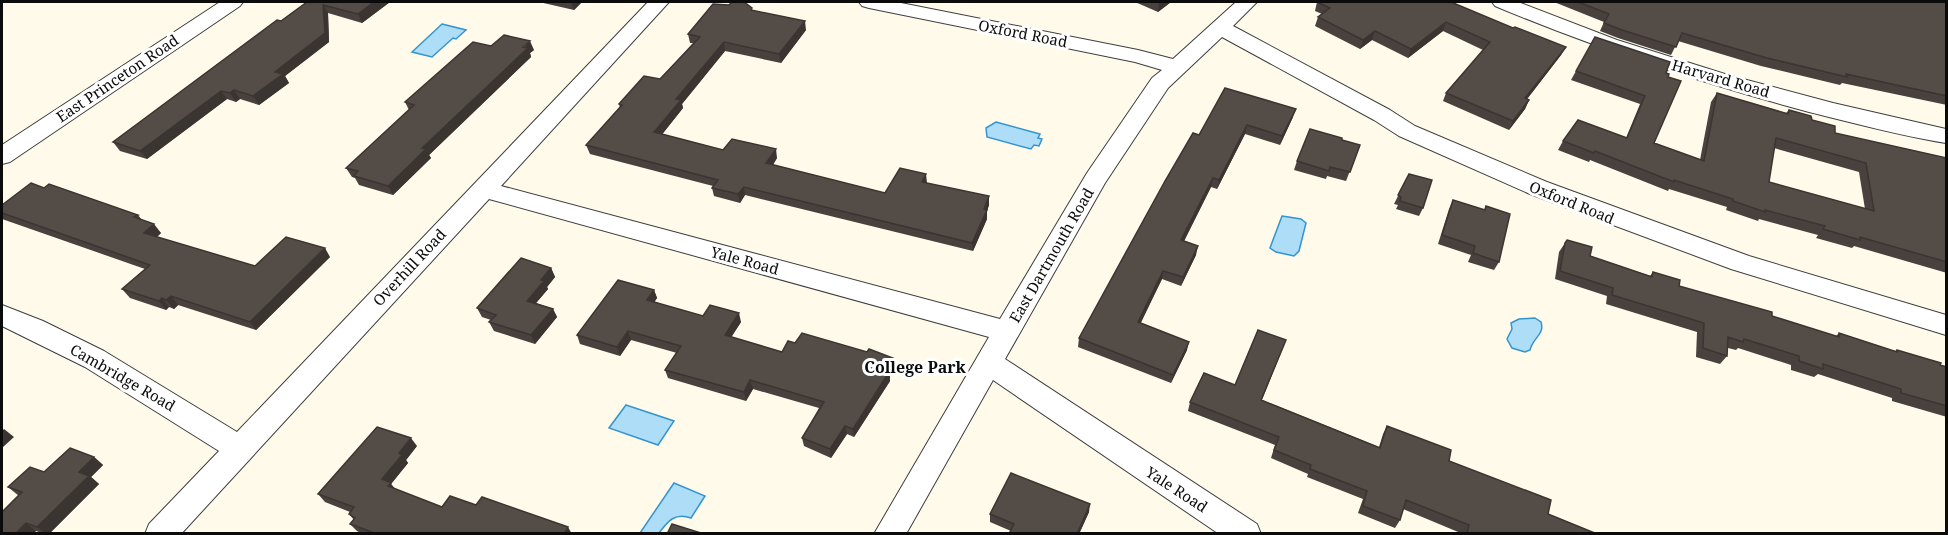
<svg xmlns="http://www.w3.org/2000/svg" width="1948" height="535" viewBox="0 0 1948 535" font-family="'Noto Serif',serif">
  <rect width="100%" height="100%" fill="#fffae9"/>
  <!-- water -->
  <path fill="#adddf7" stroke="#3395cf" stroke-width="1.5" d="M442 24 466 30 456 39 453 38 432 57 412 52Z
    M996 122 1040 134 1038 138 1042 139 1039 146 1034 145 1031 149 987 137 986 128Z
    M1282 216 1301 219 1306 223 1299 251 1294 256 1276 252 1270 248Z
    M1535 318 1541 322C1545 335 1533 337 1530 350L1525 352 1512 348 1507 339 1512 329 1511 323 1519 319Z
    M626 405 674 421 658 445 609 428Z
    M674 483 705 496 691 518C675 512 668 521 659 533H640Z"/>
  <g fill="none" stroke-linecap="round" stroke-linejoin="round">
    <!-- street casing -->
    <g stroke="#3e3e3e" stroke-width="2">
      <path id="street" d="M220 2H243L240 6 10 162 2 164V145Z
        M648 2H669L501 186 1000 319 1087 173 1152 78 1162 70 1135 62 869 8 862 6 859 2H896L1138 50 1173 59 1236 2H1257L1233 26 1390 110 1415 126 1547 182 1749 256 1946 315V335L1731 269 1530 194 1399 136 1374 120 1222 37 1168 88 1105 183 1005 359 1257 524 1261 534H1219L993 380 906 534H874L989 337 489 199 181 534H145L149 524 219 451 85 367 2 326V305L43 321 104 351 237 432Z
        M1492 2H1518L1617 40 1728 75 1833 103 1946 129V143C1901 136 1854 123 1809 112 1702 83 1598 49 1495 6Z"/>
    </g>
    <!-- street -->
    <use href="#street" fill="#fff" fill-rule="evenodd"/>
  </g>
  <!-- wall -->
  <path fill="#48413d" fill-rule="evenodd" d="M307 2H390L362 23 328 13 329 42 285 76 289 83 259 105 240 99 236 102 227 99 147 159 120 151 113 142Z
    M539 2H582L574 10Z
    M1135 2H1171L1158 12Z
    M1317 2 1513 28 1566 47 1561 55 1527 99 1529 100 1525 109 1509 130 1443 101 1446 93 1483 50 1443 31 1408 58 1372 40 1360 49 1315 26 1318 17 1322 14 1315 11Z
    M1554 2H1947V105L1842 83 1840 85 1761 66 1678 41 1671 55 1618 38 1600 31 1604 22Z
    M729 5 752 10 806 30 781 63 725 51 682 104 683 108 662 134 723 150 777 158 773 165 885 193 926 183 989 205 987 211V219L973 251 745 195 740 203 714 196 712 188 713 186 590 154 586 145 620 108 619 104 660 79 693 43H690L688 34Z
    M491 46 534 50 530 53 531 57 429 155 431 158 393 195 359 185 355 178 352 177 346 168 409 110 405 102Z
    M1576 71 1666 73 1668 77 1654 143 1700 160 1711 102 1717 93 1786 113 1789 110 1812 120 1835 133 1947 158V273L1854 246 1852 248 1816 238 1818 235 1759 219 1758 221 1726 210 1727 207 1669 189 1668 191 1590 160 1589 162 1558 150 1563 141 1626 138 1640 104 1571 80ZM1774 148 1859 172 1865 209 1769 182Z
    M1225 88 1293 117 1280 145 1245 134 1217 189 1211 187 1184 241 1196 255 1181 286 1162 279 1140 323 1187 350 1171 383 1078 347 1079 338 1199 135Z
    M1342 140 1360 145 1346 181 1327 176 1326 179 1294 170 1297 161Z
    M1409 174 1423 208 1419 216 1396 209 1398 205 1394 204Z
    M44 188 138 215 142 220 161 233 157 237 255 266 330 257 256 330 178 305 174 309 169 307 166 310 130 298 122 289 145 269 2 219V205Z
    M1453 200 1484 210 1486 206 1499 262 1494 270 1468 262 1471 255 1438 244 1449 209Z
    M1567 240 1590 256 1650 276 1653 272 1679 286 1772 316 1836 336 1839 333 1895 351 1897 350 1947 367V417L1892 401V398L1818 374 1814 377 1791 370V365L1738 348 1736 350 1728 348 1727 356 1720 364 1696 357 1697 332 1606 304 1607 296 1555 279 1559 252Z
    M551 268 555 277 547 287 548 289 536 303 553 309 557 317 535 344 494 331 489 322 491 320 482 317 477 308Z
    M654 290 657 298 654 302 703 316 741 322 731 337 782 352 894 367 890 373V381L854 437 847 434 831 458 804 446 802 438 819 408 753 389 746 401 668 378 665 370 677 353 631 340 620 356 580 344 577 335Z
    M1286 340 1262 400 1379 447 1383 434 1387 426 1449 461 1548 514 1597 534H1463L1403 509 1400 520 1395 528 1358 513 1363 499 1307 477 1308 474 1271 458 1275 445 1188 411 1190 402 1235 385Z
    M417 446 406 460 408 463 391 484 395 489 442 507 476 505 572 534H363L357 531 350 524 354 520 349 514 350 512 325 502 318 494Z
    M94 457 103 465 91 477 99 484 49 534H44L36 531 33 534H2L19 496 8 487 44 472Z
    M1089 512 1079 534H1009L1011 531 990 522V514Z"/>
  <!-- shaded-wall -->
  <path fill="#3b3532" d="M374 2H390L362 23 358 14Z
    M571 2H582L574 10Z
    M1162 2H1171L1158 12 1159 3Z
    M323 5 328 13 329 42 285 76 289 83 259 105 253 96 275 72Z
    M805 21 806 30 781 63 779 54Z
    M1446 22 1443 31 1408 58 1411 49Z
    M1375 31 1372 40 1360 49 1363 40Z
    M530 41 534 50 530 53 531 57 429 155 431 158 393 195 388 186 422 148Z
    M724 42 725 51 682 104 683 108 657 141 654 132 676 99Z
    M1566 47 1561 55 1521 107 1525 98Z
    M234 90 240 99 236 102 230 93Z
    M221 91 227 99 147 159 140 151Z
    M1529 100 1525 109 1509 130 1513 121Z
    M1296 109 1293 117 1280 145 1282 136Z
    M1247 125 1245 134 1217 189 1219 180Z
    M776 149 777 158 768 172 766 163Z
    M926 174 927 183 922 182Z
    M1213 178 1211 187 1180 249 1181 240Z
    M744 187 745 195 740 203 738 194Z
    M989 196V205L987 211V219L973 251 972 243 984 209Z
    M154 224 161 233 151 242 144 233Z
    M1198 246 1196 255 1181 286 1183 277Z
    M325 248 330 257 256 330 250 322Z
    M551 268 555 277 547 287 548 289 531 309 527 301 541 280Z
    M1163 271 1162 279 1137 331 1138 322Z
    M654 290 657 298 650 309 647 300Z
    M171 296 178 305 174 309 166 300Z
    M162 298 169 307 166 310 159 301Z
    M553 309 557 317 535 344 531 335Z
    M739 313 741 322 727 344 725 335Z
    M628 331 631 340 620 356 617 347Z
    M1189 342 1187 350 1171 383 1173 375Z
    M893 358 894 367 890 373V381L854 437 853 429Z
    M750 380 753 389 746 401 744 392Z
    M845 426 847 434 831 458 830 449Z
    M4 429 14 437 2 448V431Z
    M411 438 417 446 406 460 408 463 391 484 397 491 394 495 382 479 399 453Z
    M94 457 103 465 91 477 99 484 49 534H46L37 527 79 472Z
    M1090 504 1089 512 1079 534H1077Z
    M26 523 36 531 33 534H15Z
    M568 527 572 534H564Z"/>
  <!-- building -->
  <path fill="#544c47" stroke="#3b3532" stroke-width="1.5" fill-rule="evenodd" d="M307 2H374L358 14 323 5 325 33 275 72 283 74 253 96 234 90 230 93 221 91 140 151 113 142 277 20 281 21Z
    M732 2H744L752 8 751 10 805 21 779 54 724 42 676 99 681 100 654 132 723 150 732 139 776 149 766 163 885 193 900 168 926 174 922 182 989 196 984 209 987 210 972 243 744 187 738 194 712 188 718 180 586 145 622 105 619 104 644 76 660 79 700 37 688 34 713 4 729 5Z
    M1317 2H1451L1513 28 1515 27 1566 47 1525 98 1529 100 1513 121 1446 93 1490 42 1446 22 1411 49 1375 31 1363 40 1318 17 1330 8Z
    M1578 2H1947V96L1846 74 1847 77 1767 58 1682 33 1676 47 1622 30 1604 23 1609 14Z
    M504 35 530 41 523 47 528 48 422 148 426 149 388 186 354 176 358 171 346 168 414 105 405 102 473 42 491 46Z
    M1595 37 1670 62 1666 73 1669 74 1668 77 1681 81 1654 143 1704 161 1717 93 1788 114 1789 110 1811 116 1812 120 1835 126V133L1947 158V262L1860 237V240L1823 229 1825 226 1765 210V212L1733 201V199L1674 180V182L1595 151 1594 153 1563 141 1578 120 1627 138 1645 96 1576 71ZM1776 138 1866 163 1874 211 1769 182Z
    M1225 88 1296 109 1282 136 1247 125 1219 180 1213 178 1181 240 1198 246 1183 277 1163 271 1138 322 1189 342 1173 375 1079 338 1165 181 1193 133 1199 135Z
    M1310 129 1342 138V140L1360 145 1350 172 1330 167 1329 171 1297 161Z
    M1409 174 1432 180 1423 208 1400 201 1401 197 1398 195Z
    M31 183 44 188 49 184 138 215 134 217 154 224 144 233 255 266 286 237 325 248 250 322 171 296 166 300 162 298 159 301 122 289 150 265 2 213V205Z
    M1453 200 1485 210 1486 206 1510 214 1499 262 1473 253 1475 246 1442 235Z
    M1567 240 1592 247 1590 256 1652 277 1653 272 1680 280 1679 286 1772 312V316L1839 337V333L1897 352V350L1941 363 1940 365 1947 367V406L1901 393V389L1823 364V369L1799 361V356L1744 339 1743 342 1728 337 1727 356 1703 348 1704 323 1612 295 1613 288 1560 271 1565 243Z
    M521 258 551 268 541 280 544 281 527 301 553 309 531 335 489 322 496 315 477 308Z
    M618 280 654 290 647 300 703 316 710 305 739 313 725 335 782 352 788 341 795 343 802 333 867 352 869 349 893 358 885 370 889 372 853 429 845 426 830 449 802 438 824 402 750 380 744 392 665 370 681 346 628 331 617 347 577 335Z
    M1258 330 1286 340 1261 400 1380 448 1387 426 1451 450 1449 461 1551 500 1548 514 1597 534H1467L1469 525 1406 500 1400 520 1363 506 1367 491 1310 469 1311 465 1274 450 1279 437 1190 402 1204 373 1235 385Z
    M377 427 411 438 399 453 402 455 382 479 391 483 388 486 442 507 450 496 476 505 482 497 568 527 564 534H377L350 524 355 518 349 514 354 507 318 494Z
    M70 448 94 457 79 472 89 476 37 527 26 523 15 534H2V512L22 492 8 487 30 467 44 472Z
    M1011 473 1090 504 1077 534H1009L1014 524 990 514Z
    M672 524 704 534H667Z"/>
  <g text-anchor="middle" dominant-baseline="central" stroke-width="6" stroke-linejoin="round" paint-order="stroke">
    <!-- street labels -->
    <g font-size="15" fill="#0b0b0b" stroke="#fff">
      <text transform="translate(1023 33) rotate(11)">Oxford Road</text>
      <text transform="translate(117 78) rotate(-34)">East Princeton Road</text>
      <text transform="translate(1721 78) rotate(16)">Harvard Road</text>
      <text transform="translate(1572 202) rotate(22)">Oxford Road</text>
      <text transform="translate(1051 255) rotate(-60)">East Dartmouth Road</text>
      <text transform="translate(745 260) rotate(15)">Yale Road</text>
      <text transform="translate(409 267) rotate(-47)">Overhill Road</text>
      <text transform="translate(123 377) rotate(30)">Cambridge Road</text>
      <text transform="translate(1177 489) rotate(33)">Yale Road</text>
    </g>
    <!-- neighbourhood labels -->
    <g font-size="16" font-weight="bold" fill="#0b0b0b" stroke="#fff">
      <text x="915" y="367">College Park</text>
    </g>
  </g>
  <!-- border -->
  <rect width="1948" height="535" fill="none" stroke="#0b0b0b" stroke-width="6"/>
</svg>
